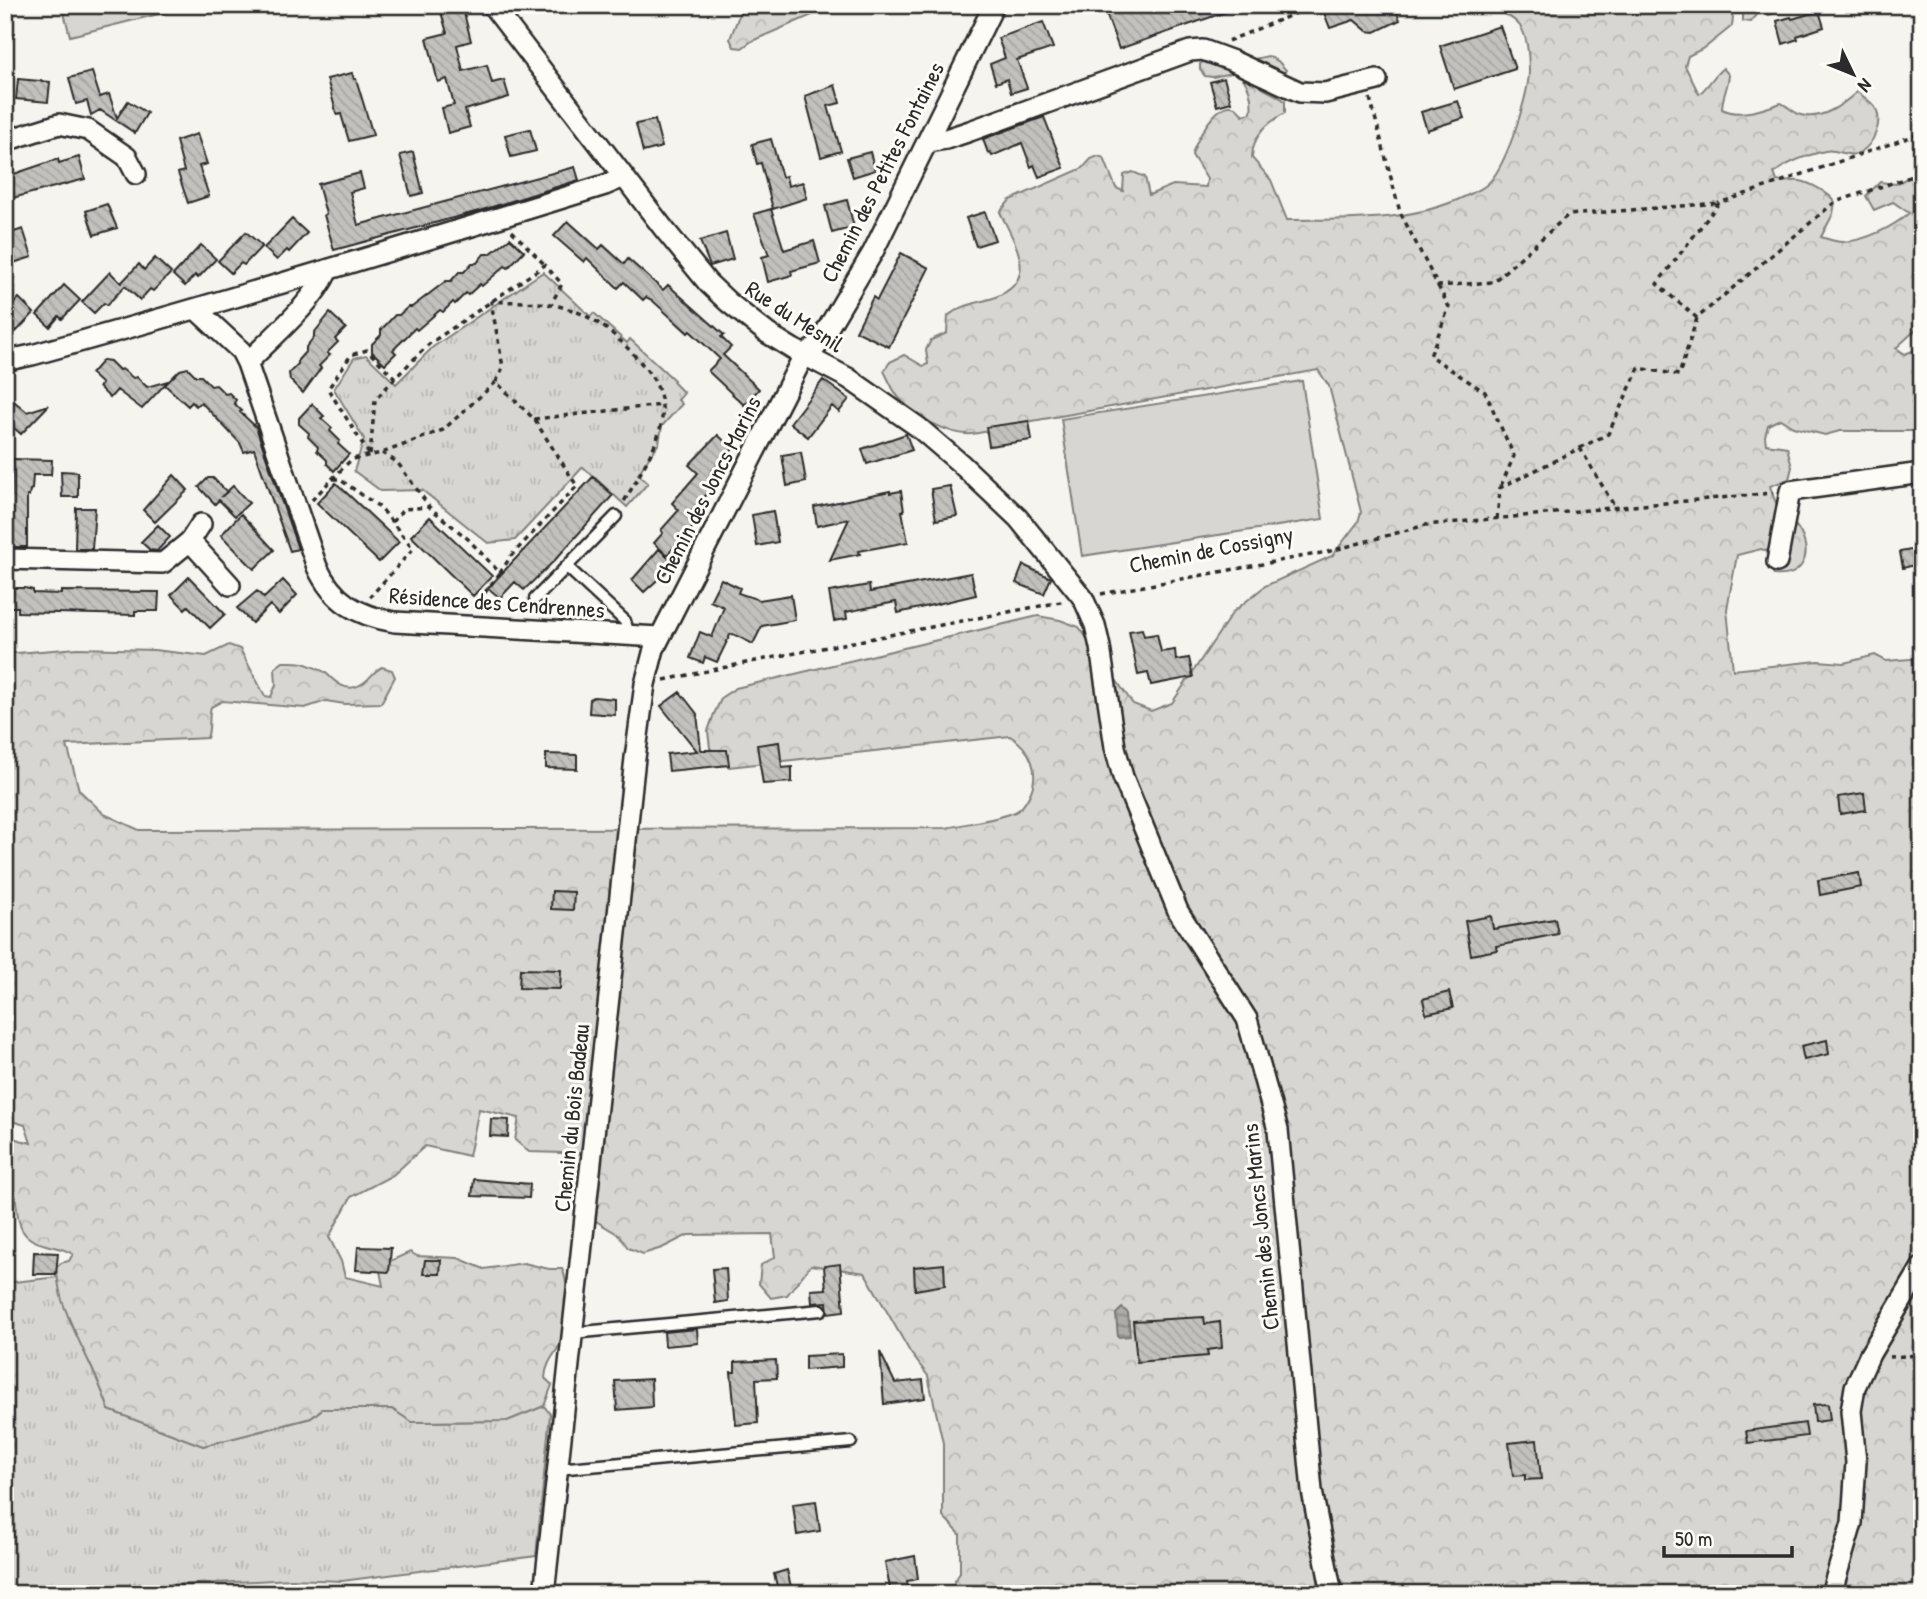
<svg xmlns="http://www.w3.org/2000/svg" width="1927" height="1599" viewBox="0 0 1927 1599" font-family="'Patrick Hand',sans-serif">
  <defs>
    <pattern id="grass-tufts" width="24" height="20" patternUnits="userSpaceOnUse" patternTransform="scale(1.75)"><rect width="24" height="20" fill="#d7d6d2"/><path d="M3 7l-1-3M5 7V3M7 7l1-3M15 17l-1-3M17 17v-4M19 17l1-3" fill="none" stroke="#b9b8b4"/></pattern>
    <pattern id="forest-crowns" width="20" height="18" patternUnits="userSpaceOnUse" patternTransform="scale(1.75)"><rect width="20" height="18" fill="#d7d6d2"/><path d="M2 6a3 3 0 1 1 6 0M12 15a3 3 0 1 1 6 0" fill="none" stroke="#b9b8b4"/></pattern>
    <pattern id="water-rules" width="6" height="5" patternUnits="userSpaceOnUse" patternTransform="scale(1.75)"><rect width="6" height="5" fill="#adaca9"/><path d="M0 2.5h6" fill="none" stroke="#8d8c8a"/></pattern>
    <pattern id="building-back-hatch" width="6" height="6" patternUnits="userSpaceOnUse" patternTransform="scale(1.75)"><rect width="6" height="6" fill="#c2c1be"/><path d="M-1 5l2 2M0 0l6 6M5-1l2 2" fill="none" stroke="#a7a6a3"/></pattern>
  </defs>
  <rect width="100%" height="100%" fill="#f5f4ef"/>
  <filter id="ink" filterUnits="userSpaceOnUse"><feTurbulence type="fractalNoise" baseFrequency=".0143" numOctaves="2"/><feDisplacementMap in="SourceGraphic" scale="14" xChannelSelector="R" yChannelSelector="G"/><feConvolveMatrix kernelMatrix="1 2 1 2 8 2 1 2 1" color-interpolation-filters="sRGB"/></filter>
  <g filter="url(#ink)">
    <!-- grass -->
    <path fill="url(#grass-tufts)" stroke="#81807e" stroke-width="2" d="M543 272 590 316 594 313 627 343 630 339 674 380 673 382 684 393 678 400 682 404 662 426 659 443 638 474 648 483 627 507 583 467 515 540 488 543 422 490 381 491 354 471 364 439 334 389 354 358 366 355 396 384 433 347Z
      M58 1277C66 1325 95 1365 109 1410L203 1446 311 1418 322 1409H392L412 1422 507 1421 544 1406 550 1414 536 1556 342 1581 292 1579 140 1587 141 1594H5V1283Z"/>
    <!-- forest -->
    <path fill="url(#forest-crowns)" stroke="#81807e" stroke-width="2" d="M746 5H835L752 41 742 48 734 47 730 39 741 10Z
      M1489 5H1724L1733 17 1732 26 1706 47 1688 56 1685 66 1699 94C1709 86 1713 76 1723 68L1729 75C1728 88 1722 97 1722 109 1739 118 1764 109 1781 103 1788 106 1794 113 1801 115 1822 121 1843 104 1857 92 1864 97 1874 103 1877 111 1882 124 1873 144 1862 151 1850 160 1838 148 1825 151 1808 155 1787 163 1774 173L1777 181C1785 183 1793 180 1800 181 1811 183 1829 193 1835 202L1833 214 1821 237C1827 239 1836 242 1843 242 1865 241 1893 227 1909 213L1893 202 1874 210 1866 196 1880 182 1896 184 1922 170V324L1896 348 1905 354 1922 347V428L1917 431H1840L1825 435 1793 427 1780 419 1768 425 1765 436 1766 444 1787 447 1792 467 1789 479 1770 486C1772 492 1774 501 1778 506 1785 515 1794 521 1800 532 1813 556 1802 578 1774 575L1768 551 1761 549 1737 555 1727 609 1733 670 1818 661 1844 663 1875 655 1886 661 1922 658V1594H925L952 1585 960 1573V1534L943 1516V1443L928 1376 910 1352 865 1273 811 1265 787 1295 771 1298 759 1284 761 1265 775 1257 772 1234 688 1235 662 1248 643 1254 628 1248 619 1235 596 1221 587 1197 596 1154 529 1152 515 1140 519 1118 479 1109 469 1156 425 1146 393 1175 351 1197 329 1237 341 1261 345 1277 383 1286 380 1271 388 1262 410 1252 417 1256 458 1258 484 1269 524 1263 549 1269H562C568 1280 570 1321 566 1334 559 1351 546 1359 545 1378L552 1385 544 1406 507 1421 412 1422 392 1409H322L311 1418 203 1446 109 1410C97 1372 75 1339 62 1300 59 1290 58 1279 56 1268L61 1263 69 1261 73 1254C63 1248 57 1248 46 1245 15 1238 19 1220 15 1193L5 1189V1136L31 1143 25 1125 5 1119V654L78 648 154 650 206 656 229 645 240 649 265 696 271 697 276 685 275 668 283 662C290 662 300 661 306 664 311 666 322 670 326 673 335 682 346 693 360 685 369 681 372 672 382 667L392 670 395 677 381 703 345 704 326 701 305 708 222 701 211 707C208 717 211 729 207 738L67 745 79 790 104 814 139 830 946 828C967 823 996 820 1015 812 1022 809 1026 802 1029 796 1041 772 1031 749 1010 736L729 767 710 748 708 731 714 714 722 697 736 688 1038 616 1060 620 1079 627 1133 704 1151 711 1172 703 1233 612 1265 586 1332 556 1358 522 1361 512 1329 386 1318 370 1010 425C998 428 985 433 972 434 950 436 914 416 900 399 893 392 889 380 884 371L890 362 904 355 923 366 928 364 926 350 931 340 947 333 948 316C961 305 977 303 993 298 1041 281 1015 244 1000 212L1010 200 1083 168 1091 159 1098 156 1104 158 1116 188 1123 191 1124 175 1133 172 1145 177 1149 195 1173 185 1206 187 1207 179 1192 155C1195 142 1217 99 1235 107 1238 109 1241 113 1243 115L1251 113C1253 98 1249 81 1236 72L1213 77 1205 76 1200 70V64L1207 60H1250L1268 56 1278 61 1286 70 1282 76 1252 78C1260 90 1274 92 1285 101V113C1267 123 1252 136 1252 158L1271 180 1287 220C1348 219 1410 223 1466 196 1472 193 1480 190 1485 186 1505 172 1528 97 1529 73 1529 60 1528 37 1520 26 1513 17 1499 10 1489 5Z
      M1747 5H1797L1769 15 1761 10 1751 22 1743 21V15Z"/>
    <!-- green -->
    <path fill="#d7d6d2" stroke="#81807e" stroke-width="2" d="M62 5H195L70 36Z
      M1302 381 1323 519 1082 556 1061 419Z"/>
    <!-- water -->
    <path fill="url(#water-rules)" stroke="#797877" stroke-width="2" d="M1122 1308 1128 1313 1130 1336 1118 1337 1116 1314Z"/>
    <!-- building -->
    <path fill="url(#building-back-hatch)" stroke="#2b2b2b" stroke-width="2" d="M439 5H462L471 41 457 45 463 71 487 65 492 83 504 80 509 97 465 110 470 127 448 133 442 108 454 105 447 79 438 82 427 38 447 33Z
      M1103 5H1240V7L1119 49Z
      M1335 5H1394L1400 20 1375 32 1367 31 1354 20 1330 28 1323 10Z
      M1819 11 1824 27 1797 36 1798 39 1783 44 1777 21 1791 17 1792 19Z
      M1043 22 1053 48 1017 60 1027 88 1011 93 1007 79 996 83 990 64 1005 58 998 38Z
      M1500 26 1515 69 1454 89 1440 46Z
      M92 72 100 97 109 94 117 118 128 101 147 113 135 133 100 110 91 115 87 101 76 104 69 78Z
      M352 73 354 79H356L373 135 349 141 341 114 337 115 327 79Z
      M1224 78 1231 102 1217 106 1210 82Z
      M18 79 50 82 48 102 16 99Z
      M835 85 840 103 828 106 841 151 821 157 805 96Z
      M1458 101 1464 118 1427 130 1421 112Z
      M1044 117 1064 168 1039 177 1034 165 1031 167 1022 143 992 156 990 152 988 153 983 139Z
      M655 120 662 147 643 152 636 124Z
      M530 129 536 151 511 157 505 135Z
      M197 134 207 164 199 166 209 196 188 203 178 173 184 171 176 141Z
      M771 139 782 177 786 176 788 186 803 182 807 198 773 209 761 163 757 164 752 144Z
      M413 152 423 193 411 196 400 155Z
      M870 152 875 170 853 177 847 158Z
      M79 157 85 179 5 200V177L58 159 59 163Z
      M575 167 579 180 479 211 334 250 324 215 326 214 318 184 360 173 364 188 350 192 358 225Z
      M847 200 854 227 832 233 825 206Z
      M107 204 117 228 94 235 86 211Z
      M771 209 784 250 814 241 820 263 791 271 792 275 768 282 762 257 769 255 754 214Z
      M985 212 995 240 976 246 966 218Z
      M292 219 307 233 289 252 287 250 277 260 264 248Z
      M568 221 599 249 603 245 624 264 628 259 663 290 668 285 724 335 721 337 731 347 723 355 759 389 744 405 708 371 720 359 690 331 688 333 652 300 646 297 643 300 624 282 618 288 587 258 584 262 554 236Z
      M23 229 32 257 10 264 5 250V235Z
      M246 232 262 246 244 265 241 263 231 273 218 261Z
      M726 233 733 259 710 266 700 241Z
      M510 238 524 251 508 268 505 266 482 286 480 284 468 295 466 293 455 304 453 302 443 312 440 310 417 330 415 328 393 350 396 353 385 364 372 352V344L381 335V330L395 315H399L408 307H412L446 281H451L459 272H464L472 263H477L484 254H490Z
      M201 245 216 259 198 278 195 275 185 286 173 275Z
      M901 253 929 268 889 347 856 331 873 297 877 300Z
      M155 258 171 273 153 291 150 289 140 300 125 286 107 305 104 303 94 313 82 302 110 272 121 283 139 264 144 270Z
      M64 285 80 300 62 319 59 316 50 327 37 315Z
      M19 298 34 313 16 332 14 329 5 338V313Z
      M330 313 346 328 335 339 338 342 327 353 330 355 319 366 321 368 303 393 290 380 289 373 298 364V360L306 351V347L314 337V333Z
      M103 360 110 361 119 370 122 369 133 378 137 377 147 387 168 381 142 409 117 390 110 398 99 387 102 384 91 374Z
      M188 368 196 376H201L211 386 216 385 225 394 229 393 236 400 234 403 242 411 240 412 256 427 298 549 290 551 254 449 244 452 240 443 201 402 196 406 192 402 188 406 165 385 180 370Z
      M823 380 849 399 839 412 832 406 808 437 790 423Z
      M15 402 27 412 49 405 21 434 5 420V405Z
      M312 404 324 416 321 418 332 428 330 431 340 441 338 444 349 454 334 471 327 464V460L317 451 318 447 308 437 309 433 299 424V418Z
      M1029 421 1032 440 989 446 986 427Z
      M906 434 912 450 867 464 862 449Z
      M718 435 733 449 710 473 714 476 708 483 713 488 691 511 696 515 690 522 694 526 667 555 654 543 663 533 661 530 679 510 672 503 698 473 689 465Z
      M801 452 806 482 787 486 782 455Z
      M12 459 52 460 51 475H33L32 489 30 490 29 496H27V547H8L9 526H5V503H7L8 496H11Z
      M61 471 78 472V497H62Z
      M174 475 188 490 155 522 143 510Z
      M593 477 613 495 555 560 524 590 515 582 500 598 488 588Z
      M208 478H213L227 492 221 497 233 486 249 503 235 516 219 500 215 504 199 487Z
      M336 483 399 542 379 562 317 503Z
      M950 486 957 516 936 520 931 489Z
      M890 491V493L901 491 904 511H902L908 542 859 551 860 554 830 560 849 519 817 526 814 507Z
      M76 508H95L92 549H75Z
      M773 511 778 542 757 546 752 515Z
      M241 514 274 550 254 569 221 535Z
      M430 517 492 576 473 596 411 536Z
      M158 525 170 537 157 551 150 550 141 542Z
      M1922 548V563L1903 568 1900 552Z
      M659 549 675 564 644 592 632 580Z
      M1023 565 1051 578 1044 594 1016 583Z
      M971 573 976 595 898 613 896 602 846 612 847 619 834 621 829 592 869 585 870 592Z
      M189 577 225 614 210 628 188 606 185 609 171 595Z
      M721 579 740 588 738 593 759 600 791 595 795 620 762 626 753 644 733 634 730 635 717 662 705 657 703 663 690 658 700 632 712 637 724 607 710 601Z
      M283 580 297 595 279 614 270 605 252 623 237 608 257 591 264 598Z
      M7 588H25L33 590V593L61 594V591L159 592 158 611H135V615L18 612V607H5Z
      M1142 629 1144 636 1157 634 1161 652 1175 650 1176 660 1189 658 1193 677 1151 685 1148 673 1138 675 1129 631Z
      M680 692 697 714 701 750H727L729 765 669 771 667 754 697 751 661 706Z
      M594 697 615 699V715L589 713 590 699Z
      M779 742 782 768 792 767V782L763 784 757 745Z
      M546 754 577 755V769L546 768Z
      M1864 793 1866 810 1840 814 1838 797Z
      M1859 873 1861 887 1820 895 1818 880Z
      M552 891 574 892 573 910 551 909Z
      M1491 916 1493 929 1555 919 1558 934 1496 946 1497 950 1471 955 1465 921Z
      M520 969 561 970 560 989 519 988Z
      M1449 992 1453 1008 1426 1014 1423 999Z
      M1827 1040 1829 1054 1804 1060 1801 1046Z
      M491 1119 509 1120 508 1137 490 1136Z
      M474 1179 530 1184 529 1198 472 1196Z
      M358 1247 391 1248 389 1272 356 1270Z
      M34 1252 58 1253 56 1274H33Z
      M425 1260H441L440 1274H423Z
      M840 1264 844 1311 828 1313 827 1302 812 1303 811 1290 826 1289 824 1266Z
      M944 1264 945 1285 915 1290 914 1267Z
      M726 1268 728 1301 715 1303 712 1269Z
      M1204 1317 1205 1324 1220 1322 1222 1348 1207 1350 1208 1356 1137 1362 1133 1321Z
      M697 1329 698 1343 665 1346 664 1332Z
      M880 1352 895 1383 923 1380 925 1398 884 1404Z
      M842 1354V1367L805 1370V1356Z
      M776 1360 777 1378 756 1379 758 1423 736 1425 731 1372H735V1362Z
      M651 1379 652 1407 617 1410 615 1381Z
      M1828 1404 1830 1420 1815 1422 1813 1405Z
      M1805 1423 1807 1436 1748 1443 1746 1431Z
      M1537 1440 1541 1479 1525 1480V1475L1513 1476 1509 1443Z
      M816 1501 820 1531 797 1535 793 1504Z
      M915 1556 918 1579 907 1581 909 1594H891L885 1562Z
      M787 1570 792 1591 779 1594 774 1574Z"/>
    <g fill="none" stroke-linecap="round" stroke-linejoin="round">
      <!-- lane casing -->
      <g stroke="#2b2b2b" stroke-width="15">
        <path id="lane" d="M567 567 625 621 629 635
          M535 599 616 516
          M572 1333 821 1310
          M557 1469 851 1442"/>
      </g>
      <!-- street casing -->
      <g stroke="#2b2b2b" stroke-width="24">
        <path id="street" d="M492 5 664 229 708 283 728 302 767 333 793 349 848 378 918 427 960 463 1018 518 1083 598 1095 625 1100 647 1115 747 1123 777 1178 911 1247 1019 1278 1130 1312 1491 1332 1594
          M5 141 59 124 88 130 127 157 136 174
          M927 142 946 139 970 131 1190 51 1203 50 1233 61 1300 92 1325 93 1377 80
          M197 310 241 351 247 363 317 567C333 602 358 616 395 622L659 637
          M5 356 13 359 32 355C224 302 415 244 605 185L624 177
          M247 363C273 336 311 305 327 272
          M190 541 230 585
          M5 559 163 563 190 541 201 524
          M1777 562 1790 491 1922 473
          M544 1594 635 758 645 684 654 649 804 355 816 347 822 338 873 252 994 5
          M1831 1594 1852 1523 1856 1462 1851 1411 1855 1387 1870 1354 1922 1267"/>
      </g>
      <!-- path -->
      <path stroke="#2b2b2b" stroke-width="3.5" stroke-dasharray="5 5" stroke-linecap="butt" d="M1228 41 1316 5
        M1370 98 1400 212 1438 286 1493 282 1568 215 1719 203
        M512 231 545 265
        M1438 286 1449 307 1430 356 1485 392 1514 456 1500 488
        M1697 318 1657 284 1719 203 1922 133
        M496 382 503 367 491 302C556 300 590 306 635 356 653 376 664 390 662 418 660 444 635 482 622 505
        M534 419 662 405
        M1580 448 1616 509
        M382 453 397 462 429 506
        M369 454 328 389 351 355 367 350 395 378
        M370 455 375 400 395 378 429 344 545 265 562 284 551 304
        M332 479 352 459 382 453 443 430 496 382 534 419 577 486 511 556 500 573
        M312 500 332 479H339L381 508 413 549 370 597
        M1497 519 1500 488 1608 434 1639 368 1679 375 1697 318 1835 202 1922 173
        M392 522 404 509 429 507 468 539 500 573 473 608
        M1101 594 1327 552 1426 525 1773 493
        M664 680 770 658 1066 601
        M1889 1357 1922 1355"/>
      <!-- lane -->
      <use href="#lane" stroke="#fdfcf7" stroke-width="10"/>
      <!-- street -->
      <use href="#street" stroke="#fdfcf7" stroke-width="19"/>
    </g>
  </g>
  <g text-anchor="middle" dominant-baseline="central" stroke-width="6" stroke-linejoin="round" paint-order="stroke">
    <!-- street labels -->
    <g font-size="23" fill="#2b2b2b" stroke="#fdfcf7">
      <text transform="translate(882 172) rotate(-63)">Chemin des Petites Fontaines</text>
      <text transform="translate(795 316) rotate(33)">Rue du Mesnil</text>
      <text transform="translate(707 490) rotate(-63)">Chemin des Joncs Marins</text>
      <text transform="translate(1211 549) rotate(-11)">Chemin de Cossigny</text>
      <text transform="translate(497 602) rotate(4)">Résidence des Cendrennes</text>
      <text transform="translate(571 1118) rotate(-84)">Chemin du Bois Badeau</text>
      <text transform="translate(1260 1227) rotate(-96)">Chemin des Joncs Marins</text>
    </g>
  </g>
  <!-- margin -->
  <rect width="1927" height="1599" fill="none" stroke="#fdfcf7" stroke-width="28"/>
  <rect x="14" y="14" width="1899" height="1571" fill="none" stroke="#2b2b2b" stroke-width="2.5" filter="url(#ink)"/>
  <!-- north arrow -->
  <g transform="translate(1853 74) rotate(133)" stroke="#fdfcf7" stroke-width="5" paint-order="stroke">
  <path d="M0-5L12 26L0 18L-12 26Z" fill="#2b2b2b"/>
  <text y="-10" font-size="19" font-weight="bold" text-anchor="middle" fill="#2b2b2b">N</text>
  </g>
  <!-- scale -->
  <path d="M1664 1546v10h128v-10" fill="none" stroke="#2b2b2b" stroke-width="3.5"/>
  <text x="1675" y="1546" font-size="21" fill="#2b2b2b" stroke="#fdfcf7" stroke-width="5" paint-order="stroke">50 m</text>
</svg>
